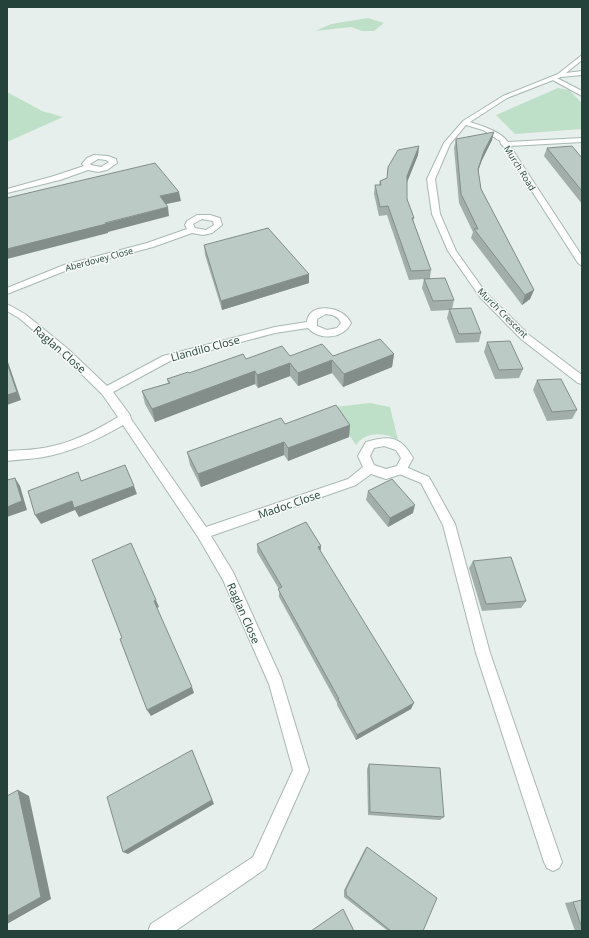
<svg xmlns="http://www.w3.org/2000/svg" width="589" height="938" viewBox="0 0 589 938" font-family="'Open Sans',sans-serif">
  <rect width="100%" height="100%" fill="#e6efeb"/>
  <!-- green -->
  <path fill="#bfe0c8" d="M368 18 384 23 374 31H362L351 27 315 31 331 24Z
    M558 88 569 90 582 103V129L515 134 496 115Z
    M7 92 42 111 63 117 7 142Z
    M370 403 390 407 398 440C386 432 365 431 356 445L333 412 335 407Z"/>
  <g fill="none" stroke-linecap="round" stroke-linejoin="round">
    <!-- lane casing -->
    <g stroke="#a8b8b2" stroke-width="2">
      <path id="lane" d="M551 77H555L582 91V96L551 79Z
        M401 465 429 477 455 524 490 653 562 862 559 868 553 871 547 868 544 862 476 653 443 525 421 483 397 473 395 470 397 467Z"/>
    </g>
    <!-- street casing -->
    <g stroke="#a8b8b2" stroke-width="2">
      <path id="street" d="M582 55V60L566 73 582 71V75L561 77 507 98 470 122C482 126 500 131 508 142L582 138V142L510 146 582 256V266L578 263 503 146 501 144 500 141 483 130 466 125 450 144 435 179 440 214 456 251 486 293 529 335 582 375V384L578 383 521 339 480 297 448 251 432 214 427 179 444 143 463 121 503 96 558 74Z
        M94 155 108 156 116 159 117 163 107 170 98 172 88 170 60 180 7 193V189L54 176 84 166 82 164 87 158ZM98 159 106 160 109 162 101 167 91 165 90 164Z
        M197 215H210L220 218 222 225 212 233 203 235 192 233 153 247 70 269 7 294V288L64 265 147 243 187 229 185 225 187 221ZM202 219 213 221 214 225 206 230 195 228 193 224Z
        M7 304 25 314 68 349 107 386 163 356 275 327 307 322C308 302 343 305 351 323 343 339 320 341 308 328L275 333 170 361 113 392 130 415 131 419 206 527 348 479 363 467 358 456 366 442C389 435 401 436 413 458L405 473 386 479 371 474 356 485 211 536 233 572 281 678 309 770 265 869 175 931H148L151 924 253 857 293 770 269 684 223 580 198 537 123 425C101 438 78 449 53 455 38 459 22 459 7 461V451C22 450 38 450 53 446 76 441 98 429 118 417L102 394 60 353 19 318 7 311ZM326 314C333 315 338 316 341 323L337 328 327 330 317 326V319ZM384 446 396 450 401 458 397 466 386 469 374 465 370 456 374 448Z"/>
    </g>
    <!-- lane -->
    <use href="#lane" fill="#fff" fill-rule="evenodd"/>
    <!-- street -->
    <use href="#street" fill="#fff" fill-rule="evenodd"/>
  </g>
  <!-- wall -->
  <path fill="#a1aea9" d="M456 139 492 140 482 160 478 171 481 189 534 290 530 299 522 305 471 238 473 232 459 203 454 148Z
    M419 146 418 155 407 182V199L414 218 413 221 431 270 430 278 454 300 452 309 481 333 479 342 456 343 447 318 449 310 431 311 422 288 424 279 409 280 387 215 379 216 374 194 375 185H379L380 181 387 178Z
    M547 148 582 158V204L544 156Z
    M204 245 309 274V283L222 310 205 255Z
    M487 342 523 369 519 378 495 379 484 352Z
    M394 354 392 367 343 387 332 373 298 386 290 376 258 388 255 384 155 422 145 404 142 391 168 383 167 379 246 359 290 356H333Z
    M537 380 577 410 572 419 547 421 533 390Z
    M285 424 350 425 349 437 288 461 284 455 201 487 190 465 187 452Z
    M368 491 413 513 388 527 366 500Z
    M257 544 321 546 320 552 411 709 356 740 337 705V703L279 597V589L257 552Z
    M473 561 526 601 521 608 482 611 469 568Z
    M369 764 444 817 440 820 368 815 367 769Z
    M367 847 423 931H388L344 897V890L365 849Z
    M582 900V931H575L565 903Z"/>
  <!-- shaded-wall -->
  <path fill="#838d89" d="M494 132 492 140 482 160 476 177 478 169 484 151Z
    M419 146 418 155 406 185 407 176Z
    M179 192 181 201 162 205 160 196Z
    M168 207 169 216 108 232V233L7 259V249Z
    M309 274V283L222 310 221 301Z
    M534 290 530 299 522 305 525 295Z
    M394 354 392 367 343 387 344 374Z
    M7 359 21 400 7 405Z
    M332 360V373L298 386V373Z
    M290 363V376L258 388 257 375Z
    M255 371V384L155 422 152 409Z
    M350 425 349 437 288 461V448Z
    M284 442V455L201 487 198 474Z
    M15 478 20 486 27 510 7 517V507Z
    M134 486 137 494 79 517 75 510 41 524 35 515 72 501Z
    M415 505 413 513 388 527 390 518Z
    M321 546 320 554 318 547Z
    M156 600 159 607 157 608 154 601Z
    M192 687 194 693 151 716 147 710Z
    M414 703 411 709 356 740 357 735Z
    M192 750 194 755 214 804 128 854 123 852Z
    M18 790 29 796 51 899 7 924V916Z"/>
  <!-- building -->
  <path fill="#bbcac4" stroke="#838d89" d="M494 132 484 151 478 169 481 189 534 290 525 295 474 229H478L461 194 456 139Z
    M419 146 407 176V199L414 218H412L431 270 411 271 388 206 380 207 375 185H381L380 181 387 178 388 167 398 150Z
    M572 146 582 158V191L547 148Z
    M155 163 179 192 160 196 168 207 105 223 106 224 7 249V198Z
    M268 228 309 274 221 301 204 245Z
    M445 278 454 300 433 301 424 279Z
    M471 308 481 333 459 334 449 309Z
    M380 339 394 354 344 374 332 360 298 373 290 363 257 375 255 371 152 409 142 391 170 383 167 379 188 372 189 373 243 354 246 359 282 346 290 356 322 344 333 356Z
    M510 341 523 369 499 370 487 342Z
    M7 363 17 392 7 395Z
    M561 379 577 410 552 412 537 380Z
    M336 405 350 425 288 448 284 442 198 474 187 452 281 418 285 424Z
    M125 465 134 486 74 508 72 501 35 515 28 491 78 472 81 481Z
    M15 478 22 501 7 507V480Z
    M392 479 415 505 390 518 368 491Z
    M306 522 321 546 318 547 414 703 357 735 338 699H339L278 589 282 587 257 544Z
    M131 543 156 600 154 601 192 687 147 710 120 639 122 638 92 560Z
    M511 557 526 601 486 604 473 561Z
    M192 750 212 800 123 852 107 797Z
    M369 764 440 768 444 817 370 812Z
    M18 790 41 897 7 916V796Z
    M367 847 437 898 423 931H391L346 895V889Z
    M582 900V928L573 902Z
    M343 909 354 931H311Z"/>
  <g text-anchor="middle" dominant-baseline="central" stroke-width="3" stroke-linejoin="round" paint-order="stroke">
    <!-- far-street labels -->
    <g font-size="9" fill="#24423a" stroke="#f7fbf9">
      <text transform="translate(520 168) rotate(58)">Murch Road</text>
      <text transform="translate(99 259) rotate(-15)">Aberdovey Close</text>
      <text transform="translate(503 313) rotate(45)">Murch Crescent</text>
    </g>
    <!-- street labels -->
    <g font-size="11" fill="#24423a" stroke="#f7fbf9">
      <text transform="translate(205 348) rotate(-15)">Llandilo Close</text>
      <text transform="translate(60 349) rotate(41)">Raglan Close</text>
      <text transform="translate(289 504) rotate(-19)">Madoc Close</text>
      <text transform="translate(244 613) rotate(66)">Raglan Close</text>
    </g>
  </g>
  <!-- border -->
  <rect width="589" height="938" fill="none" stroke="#24423a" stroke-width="16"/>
</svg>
